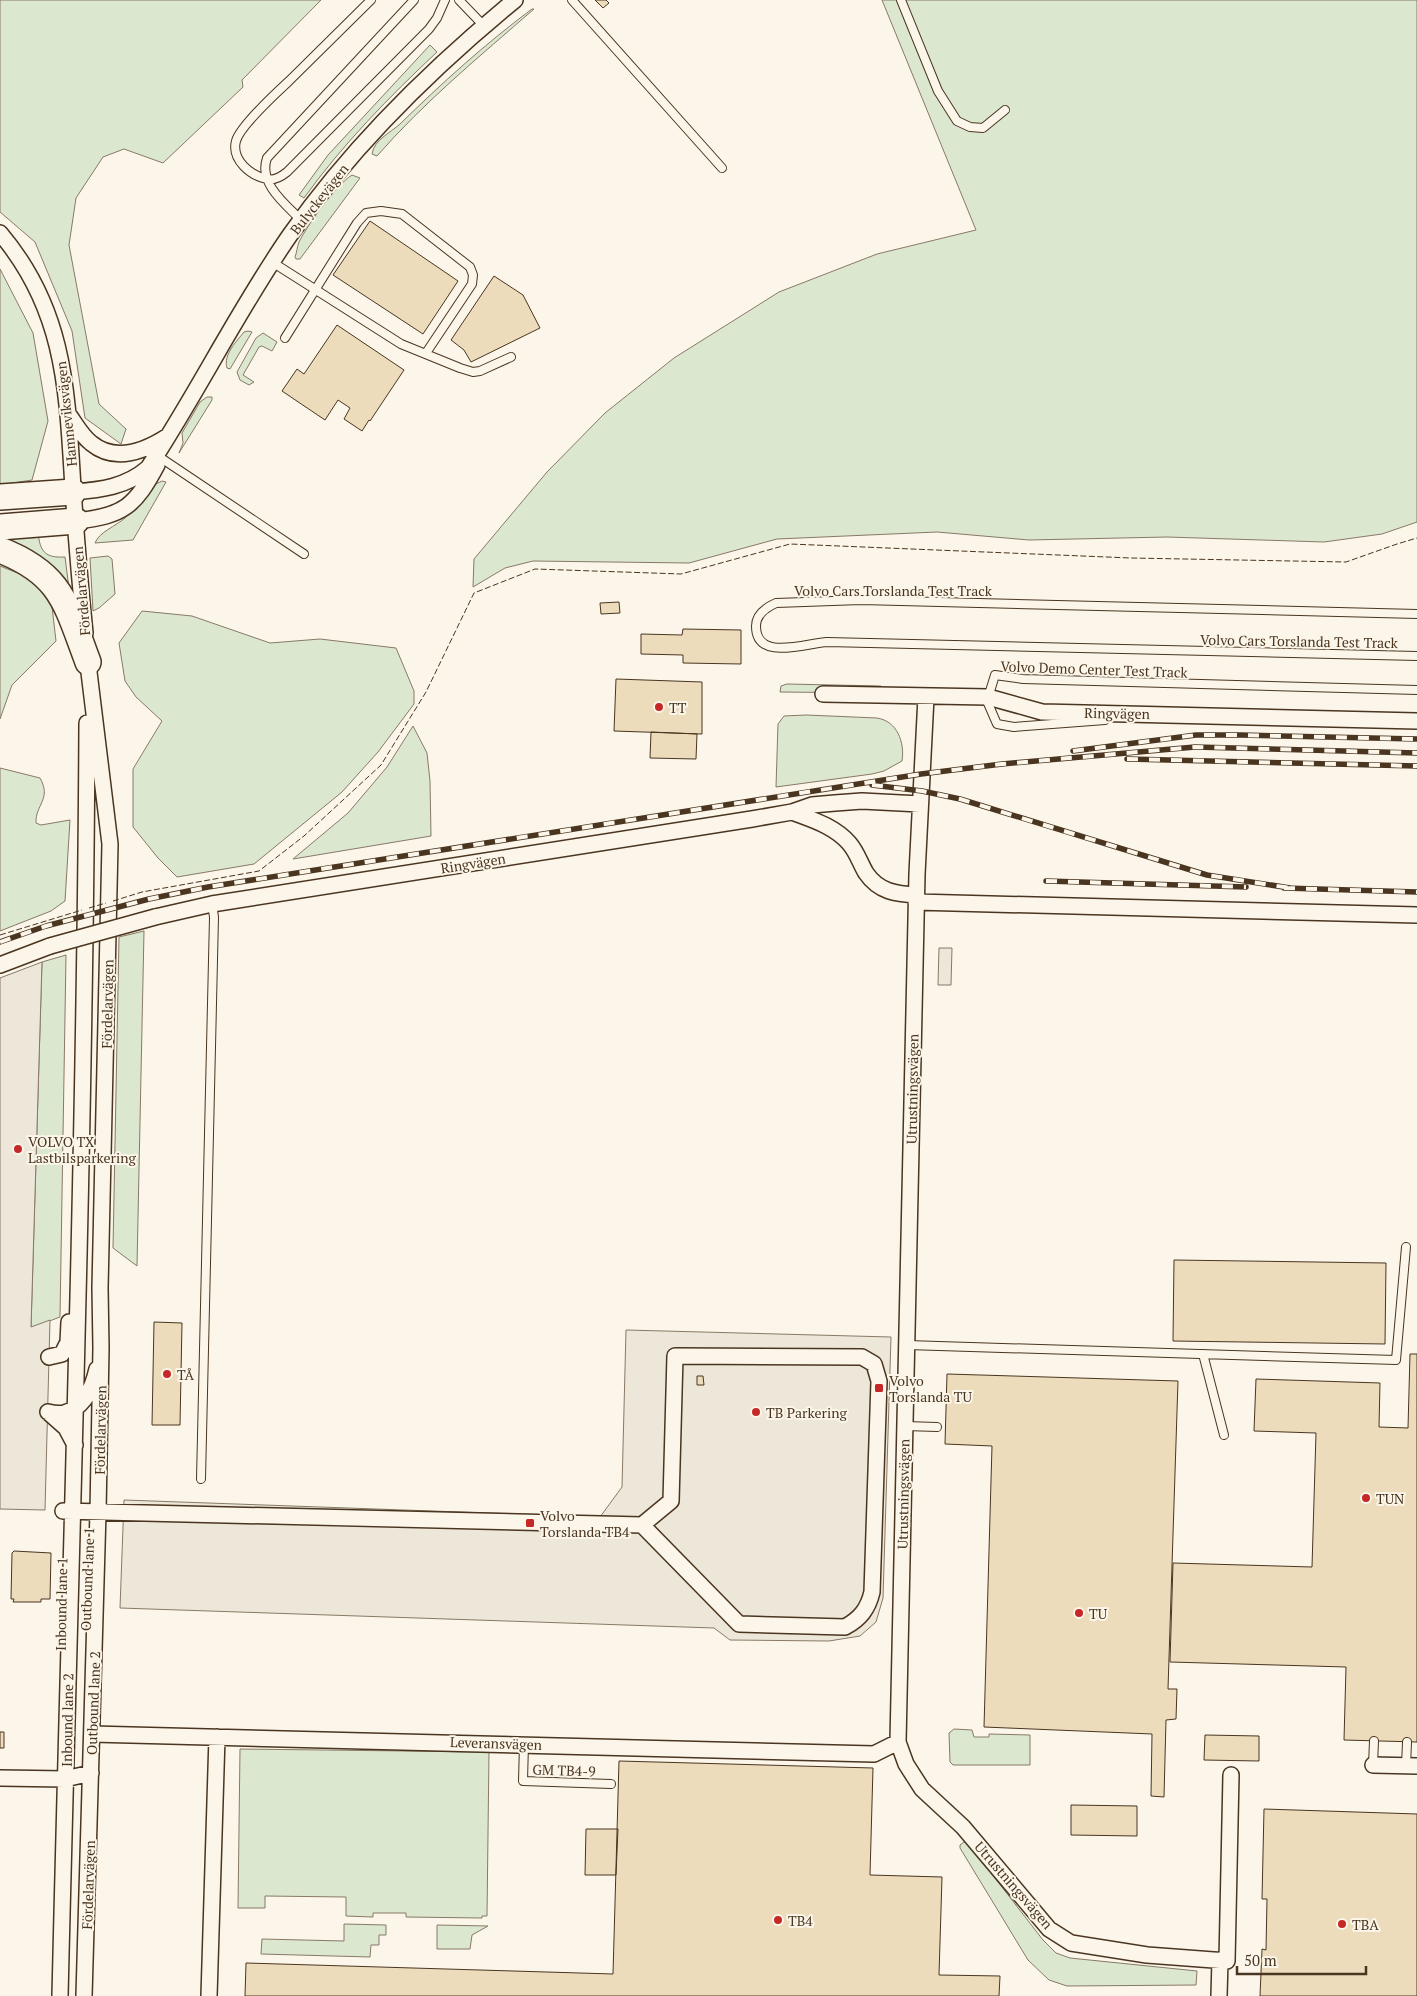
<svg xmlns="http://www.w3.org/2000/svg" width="1417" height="1996" viewBox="0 0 1417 1996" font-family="'PT Serif',serif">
  <rect width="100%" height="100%" fill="#fbf6e9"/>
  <!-- green -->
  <path fill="#dce7d0" stroke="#887966" d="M0 0H321L242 80 243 87 163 163 124 149 103 157 76 198 69 245 99 404 126 429 121 444 85 418 72 331 35 242 0 212Z
    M882 0H1417V522L1382 534 1324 542 1167 537 1029 540 937 532 777 539 689 563 533 561 505 568 473 587 474 559 547 472 605 413 674 358 779 292 877 254 976 230Z
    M532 9H534C480 56 424 102 377 156L372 154C374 140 390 133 400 124 442 83 485 44 532 9Z
    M430 45 437 52C389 97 343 144 304 198L299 195 328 155Z
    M352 175 360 178 300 259H296L295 257C297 252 297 247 299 242 308 224 336 185 352 175Z
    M0 269 33 333 48 421 32 480 0 485Z
    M248 331 252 332 230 369 227 368C223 355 236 342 244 332Z
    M263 333 277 342 272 351 262 346 259 347 243 375 254 382 249 385 240 380 237 372 256 338Z
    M207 397H212V400L179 453 183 443 182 433 200 402Z
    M162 481 166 482 133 540 95 543C99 532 116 526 125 518 138 507 145 487 162 481Z
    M38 532C40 552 45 558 65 557L69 588 0 535Z
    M108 556 112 559 115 594 99 608 93 611 90 558Z
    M0 566 30 578 51 598 56 641 12 685 0 719Z
    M142 611 192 616 270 643 320 639 396 648 414 691V704L378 752 342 792 254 864 177 877 158 858 133 827V769L162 721 136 697 125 681 119 643Z
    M787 684 881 686V693L780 692 781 686Z
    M806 715 877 718C897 721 905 742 902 761L884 771 872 774 776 787 778 724 784 716Z
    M413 726 427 753 430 781 431 836 293 859 348 813 387 767Z
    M0 768 40 778C52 799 35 805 36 823L41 825 70 820 65 901 51 911 0 931Z
    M144 931 137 1266 113 1248 119 937Z
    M66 955 60 1317 31 1328 42 962Z
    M954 1729 972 1730 974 1737H989V1734L1030 1735V1765H953L950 1762 949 1733Z
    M240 1749 489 1752 487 1916H482V1918L406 1917V1913H373V1917L346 1916V1897L265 1896V1908H238Z
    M964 1842H967L1043 1940 1056 1953 1070 1958 1197 1971 1196 1985 1067 1986 1049 1980 1028 1960 960 1848V1845Z
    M344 1924 386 1925V1935H379V1945H371L370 1957 261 1954 262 1939 344 1941Z
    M437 1925 488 1926 472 1935 470 1949H437Z"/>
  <!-- parking -->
  <path fill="#ede7d9" stroke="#887966" d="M939 948H952L951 985H938Z
    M42 962 31 1327 50 1320 45 1510 0 1509V978Z
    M626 1330 891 1337 883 1598 876 1622 860 1636 829 1641 730 1640 714 1628 120 1608 124 1500 600 1517 622 1487Z"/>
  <!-- building -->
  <path fill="#ecdcbc" stroke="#4a3520" d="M595 0H606L609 3 603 8Z
    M370 221 458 281 423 334 333 275Z
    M494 276 523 295 540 328 471 362 464 350 451 340Z
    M337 325 404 370 370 421 369 420 362 431 344 419 350 408 338 400 325 420 282 391 297 369 304 374Z
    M619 602 620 613 601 614 600 603Z
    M683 629 741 630V664L683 663V655L641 654V634L682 635Z
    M616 679 702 682V734L614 731Z
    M651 732 697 734 696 759 650 758Z
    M1174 1260 1386 1263 1385 1344 1173 1341Z
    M154 1322 182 1323 180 1425H152Z
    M1410 1354H1417V1742L1344 1740 1346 1667 1170 1662 1173 1563 1312 1567 1316 1433 1254 1431 1256 1379 1380 1383 1379 1427 1408 1428Z
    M947 1374 1178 1381 1168 1689H1177L1176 1719 1166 1720 1164 1797 1151 1796 1152 1734 984 1727 992 1446 945 1444Z
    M697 1376H703L704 1385H697Z
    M14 1551 51 1553 50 1599H41V1602H13L14 1599H11L12 1553Z
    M0 1732H4V1748H0Z
    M1205 1735 1259 1736V1761L1204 1760Z
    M619 1761 873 1768 870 1875 942 1877 939 1975 1000 1976 999 1996H245L246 1963 613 1974Z
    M1071 1805 1137 1806V1836L1071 1835Z
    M1264 1809 1417 1814V1996H1260L1262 1949 1266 1950 1267 1899H1262Z
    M586 1829H618L616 1875H585Z"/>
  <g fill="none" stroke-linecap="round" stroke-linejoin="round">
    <!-- service casing -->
    <g stroke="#4a3520" stroke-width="10">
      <path id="service" d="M371 0C344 27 316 54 289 81 276 93 240 126 236 141 231 160 251 176 267 179 274 181 282 176 287 172L429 29 437 18 445 0
        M459 0 484 26
        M572 0 722 168
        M901 0 938 91 957 121 970 127 983 128 1005 110
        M301 220C285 204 258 183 267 158L414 0
        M272 262 401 344 460 368 473 372 480 371 511 357
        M285 338 357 223 366 213 381 211 402 214 470 267 473 275 472 284 426 353
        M161 458 304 554
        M1417 614 861 600 776 603C767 607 756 614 756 626 756 662 806 643 827 642L1417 656
        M1105 720 1014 727 997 724 987 701 995 675 1023 679 1417 690
        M907 1345 1396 1360 1406 1247
        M1203 1354 1224 1435
        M905 1426 937 1427
        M201 1479 214 917 212 904
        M524 1744 523 1781 611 1784
        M1373 1765 1374 1741
        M1406 1766 1407 1742"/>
    </g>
    <!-- minor casing -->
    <g stroke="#4a3520" stroke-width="18">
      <path id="minor" d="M0 233C66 311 67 392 73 488 76 536 80 584 85 633
        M69 415C76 425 82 436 91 443 115 463 145 451 168 436
        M73 492C101 490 126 487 148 468 198 392 238 310 290 235 353 145 431 69 515 0
        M76 521C124 516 135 506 157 465
        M823 694 988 697 1042 712 1417 721
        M926 697 917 874 898 1742 906 1764 922 1789 963 1827 1049 1929 1071 1943 1147 1955 1227 1961 1231 1775
        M792 812C813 820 834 826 849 843 857 852 860 863 866 873 879 892 896 894 917 895
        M916 902 1417 915
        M155 917 212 904 752 819 792 812 812 805 835 803 862 801 920 804
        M0 965 50 946
        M49 1357 62 1354 68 1342 69 1322
        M48 1412C52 1413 59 1414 64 1413 84 1408 93 1387 97 1369
        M48 1412 66 1428 75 1445
        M63 1511 642 1525 671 1501 675 1356 862 1357 874 1364 879 1381 872 1592C868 1609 860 1619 845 1627L739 1624 642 1525
        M92 1734 874 1754 898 1742
        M1373 1765 1417 1766
        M0 1778 65 1779 91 1773
        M60 1996C70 1572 85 1148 87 723
        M84 1996 98 1512 101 1348 100 1288 110 844 87 656
        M209 1996 217 1737
        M1219 1996 1220 1960"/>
    </g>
    <!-- primary casing -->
    <g stroke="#4a3520" stroke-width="28">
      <path id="primary" d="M0 497 73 492
        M0 527 76 521
        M0 550C62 574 66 604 88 662"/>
    </g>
    <!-- service -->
    <use href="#service" stroke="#fbf6e9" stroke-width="8"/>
    <!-- minor -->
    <use href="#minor" stroke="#fbf6e9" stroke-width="15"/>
    <!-- primary -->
    <use href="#primary" stroke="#fbf6e9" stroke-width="25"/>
    <!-- rail casing -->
    <g stroke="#4a3520" stroke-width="5.5">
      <path id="rail" d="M1073 751 1196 735H1241L1417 739
        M1127 759 1417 766
        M872 785 922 791 960 799 1207 875 1290 888
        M1046 881 1246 887
        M1284 888 1417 892
        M0 942 46 926 149 899 208 887 921 774 1002 764 1195 747 1417 753"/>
    </g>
    <!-- rail -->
    <use href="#rail" stroke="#fbf6e9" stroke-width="4" stroke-dasharray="11" stroke-linecap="butt"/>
    <!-- minor-bridge casing -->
    <g stroke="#4a3520" stroke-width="18" stroke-linecap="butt">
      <path id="minor-bridge" d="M50 946 155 917"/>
    </g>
    <!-- minor-bridge -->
    <use href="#minor-bridge" stroke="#fbf6e9" stroke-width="15"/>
    <!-- fence -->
    <path stroke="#4a3520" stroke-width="1" stroke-dasharray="6 2.5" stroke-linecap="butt" d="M113 901 142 892 259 871 304 836 381 765 426 692 474 593 535 569 681 574 790 544 1131 558 1346 562 1397 544 1417 538
      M89 908 106 903
      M0 935 82 910"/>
  </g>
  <!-- markers -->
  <g fill="#c62828" stroke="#fbf6e9" stroke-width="2">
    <circle cx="659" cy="707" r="5"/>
    <circle cx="18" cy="1149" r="5"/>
    <circle cx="167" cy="1374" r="5"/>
    <rect x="874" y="1383" width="10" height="10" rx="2.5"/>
    <circle cx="756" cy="1412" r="5"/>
    <circle cx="1366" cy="1498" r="5"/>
    <rect x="525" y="1518" width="10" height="10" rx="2.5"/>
    <circle cx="1079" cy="1613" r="5"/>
    <circle cx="778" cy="1920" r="5"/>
    <circle cx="1342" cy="1924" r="5"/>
  </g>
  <g text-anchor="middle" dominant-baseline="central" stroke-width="4" stroke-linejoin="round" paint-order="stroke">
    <!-- street labels -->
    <g font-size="14" fill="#4a3520" stroke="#fbf6e9">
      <text transform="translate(319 199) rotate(-52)">Bulyckevägen</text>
      <text transform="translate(66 414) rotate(-96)">Hamneviksvägen</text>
      <text x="893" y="590">Volvo Cars Torslanda Test Track</text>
      <text transform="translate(81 591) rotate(-95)">Fördelarvägen</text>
      <text transform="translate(1299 641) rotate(1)">Volvo Cars Torslanda Test Track</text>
      <text transform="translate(1094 669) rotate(2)">Volvo Demo Center Test Track</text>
      <text transform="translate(1117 713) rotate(1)">Ringvägen</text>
      <text transform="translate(473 863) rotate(-9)">Ringvägen</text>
      <text transform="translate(107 1004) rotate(-89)">Fördelarvägen</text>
      <text transform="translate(912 1089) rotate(-89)">Utrustningsvägen</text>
      <text transform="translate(100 1430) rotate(-89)">Fördelarvägen</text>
      <text transform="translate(903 1494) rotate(-89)">Utrustningsvägen</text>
      <text transform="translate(87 1579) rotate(-88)">Outbound lane 1</text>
      <text transform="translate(61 1604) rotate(-89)">Inbound lane 1</text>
      <text transform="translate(93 1703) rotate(-88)">Outbound lane 2</text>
      <text transform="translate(67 1720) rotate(-89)">Inbound lane 2</text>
      <text transform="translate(496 1743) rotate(2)">Leveransvägen</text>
      <text transform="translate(564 1770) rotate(2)">GM TB4-9</text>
      <text transform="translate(88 1885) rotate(-88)">Fördelarvägen</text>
      <text transform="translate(1014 1885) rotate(49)">Utrustningsvägen</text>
    </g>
    <!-- poi labels -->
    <g font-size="14" fill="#4a3520" stroke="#fbf6e9" text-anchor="start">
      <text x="669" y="707">TT</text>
      <text x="28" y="1141">VOLVO TX<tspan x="28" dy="16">Lastbilsparkering</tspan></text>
      <text x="177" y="1374">TÅ</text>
      <text x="889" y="1380">Volvo<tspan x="889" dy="16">Torslanda TU</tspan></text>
      <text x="766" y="1412">TB Parkering</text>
      <text x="1376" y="1498">TUN</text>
      <text x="540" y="1515">Volvo<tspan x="540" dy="16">Torslanda TB4</tspan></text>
      <text x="1089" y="1613">TU</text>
      <text x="788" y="1920">TB4</text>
      <text x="1352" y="1924">TBA</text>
    </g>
  </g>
  <!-- scale -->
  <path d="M1237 1966v8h129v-8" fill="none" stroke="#4a3520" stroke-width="2.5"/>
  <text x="1244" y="1966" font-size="15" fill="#4a3520" stroke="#fbf6e9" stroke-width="4" paint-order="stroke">50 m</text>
</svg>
